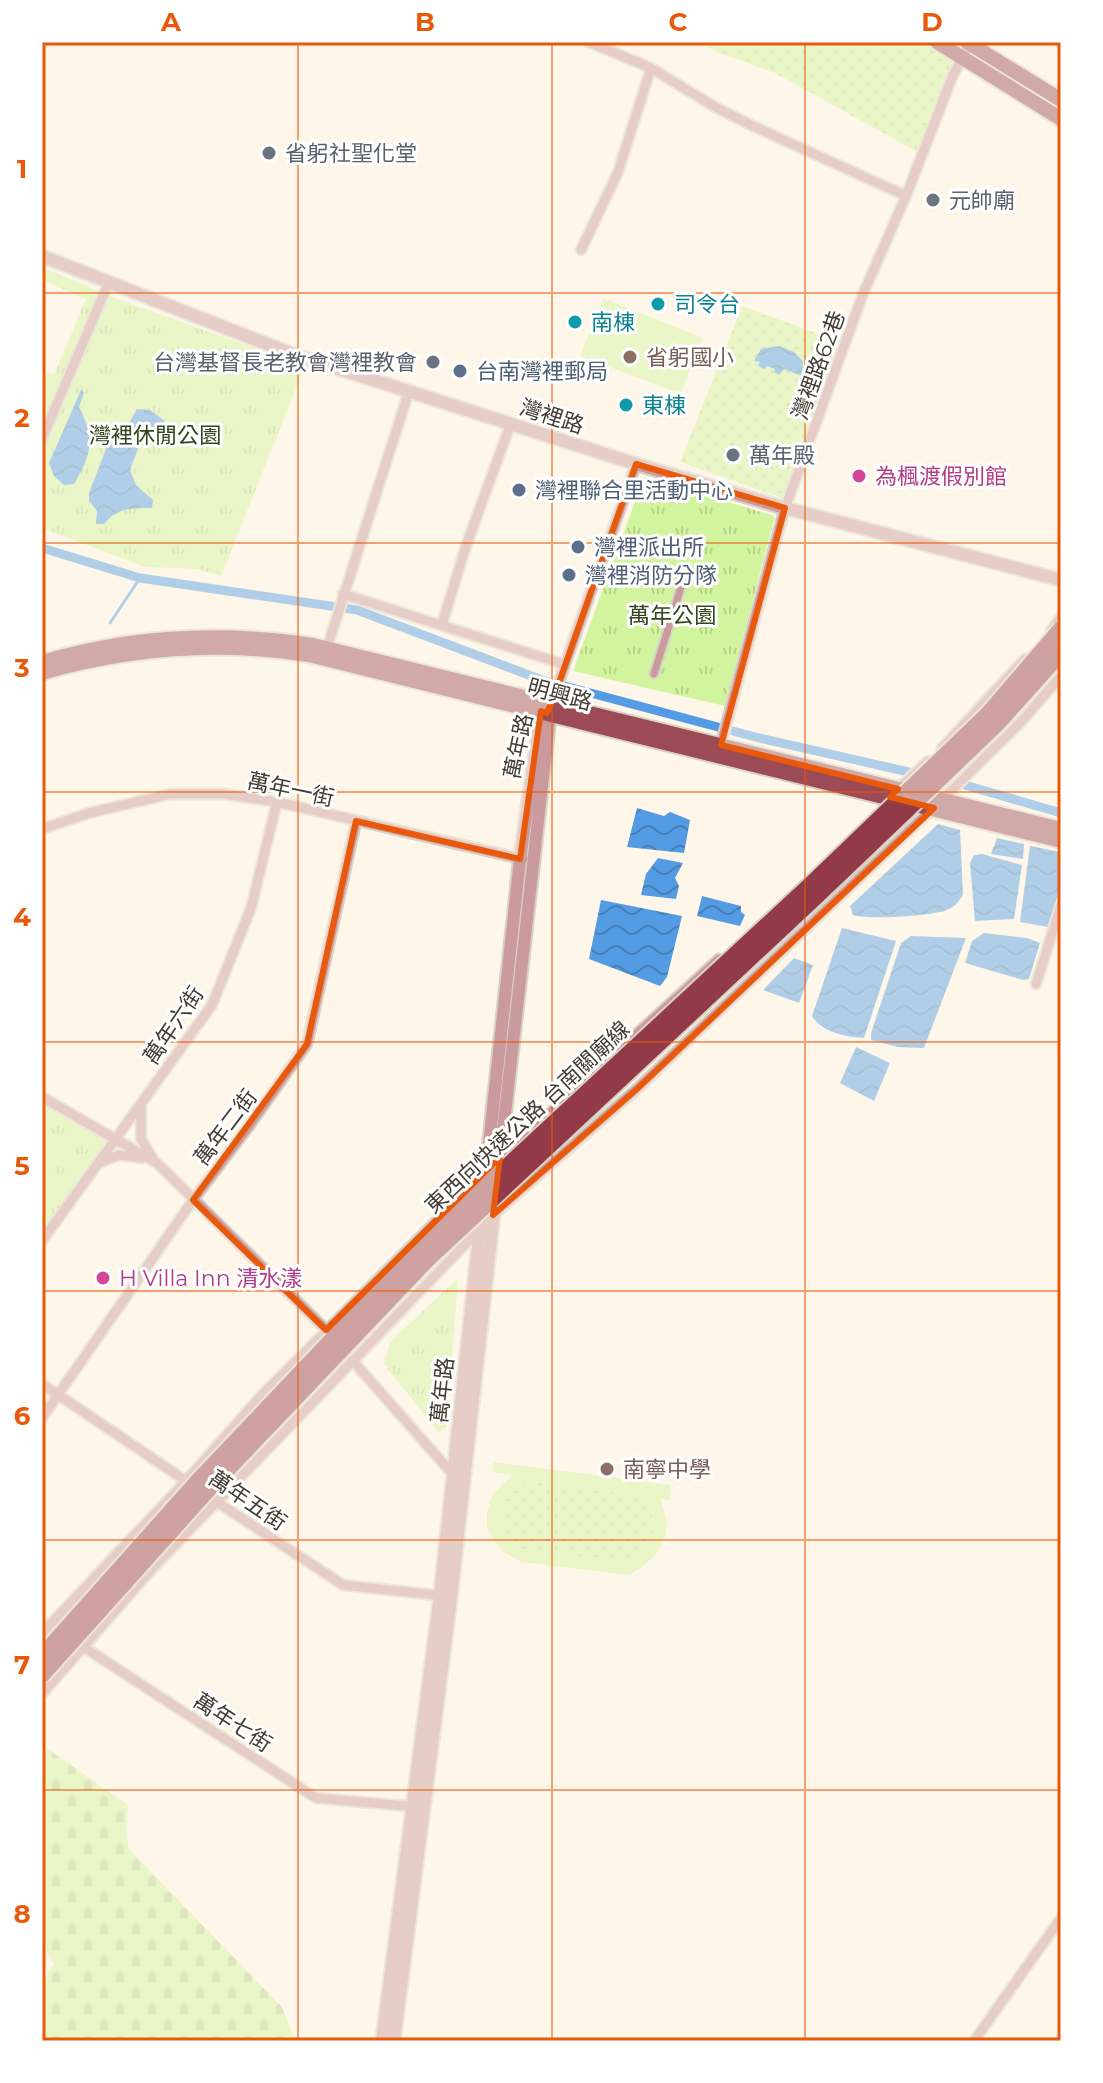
<svg xmlns="http://www.w3.org/2000/svg" width="1103" height="2083" viewBox="0 0 1103 2083" font-family="Montserrat,'Noto Sans TC',sans-serif">
<style>
.grass{fill:url(#grass-dots)}
.cemetery{fill:url(#cemetery-stones)}
.park{fill:url(#park-tufts)}
.pitch{fill:#d2f49f;fill-rule:evenodd}
.water{fill:url(#water-waves)}
.lines{fill:none;stroke-linecap:round;stroke-linejoin:round}
.stream{stroke:#539ce4;stroke-width:3}
.canal{stroke:#539ce4;stroke-width:9}
.pedestrian-casing{stroke:#d8d2c5;stroke-width:11}
.minor-casing{stroke:#d8d2c5;stroke-width:13}
.tertiary-casing{stroke:#d8d2c5;stroke-width:16}
.primary-casing{stroke:#d8d2c5;stroke-width:18}
.pedestrian{stroke:#ca9a9e;stroke-width:7}
.minor{stroke:#ca9a9e;stroke-width:9}
.tertiary{stroke:#ca9a9e;stroke-width:12}
.primary{stroke:#9c4a55;stroke-width:14}
.trunk-bridge-casing{stroke:#d8d2c5;stroke-width:20;stroke-linecap:butt}
.trunk-bridge{stroke:#923a48;stroke-width:16}
.marked{fill:none;stroke:#e8590c;stroke-width:6;stroke-linejoin:round}
.grid{fill:none;stroke:#e8590c;stroke-width:2;stroke-opacity:0.55}
.worship-dot{fill:#6b7280;stroke:#fff;stroke-width:3}
.culture-dot{fill:#0f9aa8;stroke:#fff;stroke-width:3}
.education-dot{fill:#8d6e63;stroke:#fff;stroke-width:3}
.service-dot{fill:#5c6f8a;stroke:#fff;stroke-width:3}
.hotel-dot{fill:#d1479c;stroke:#fff;stroke-width:3}
.labels{text-anchor:middle;stroke-width:6;stroke-linejoin:round;paint-order:stroke}
.worship-label{font-size:22px;fill:#5b616d;stroke:#fff;text-anchor:start}
.culture-label{font-size:22px;fill:#0d838f;stroke:#fff;text-anchor:start}
.education-label{font-size:22px;fill:#785e54;stroke:#fff;text-anchor:start}
.street-label{font-size:22px;fill:#413c33;stroke:#fff}
.service-label{font-size:22px;fill:#4e5e75;stroke:#fff;text-anchor:start}
.park-label{font-size:22px;fill:#35441c;stroke:#fff}
.hotel-label{font-size:22px;fill:#b23c85;stroke:#fff;text-anchor:start}
.neatline{fill:none;stroke:#e8590c;stroke-width:3}
.grid-label{font-size:26px;text-anchor:middle;font-weight:bold;fill:#e8590c}
</style>
<defs>
<pattern id="grass-dots" width="8" height="8" patternUnits="userSpaceOnUse" patternTransform="scale(2)"><rect width="8" height="8" fill="#d2f49f"/><path d="M2 2h.1M6 6h.1" fill="none" stroke="#b6d289" stroke-width="1.8" stroke-linecap="round"/></pattern>
<pattern id="cemetery-stones" width="16" height="16" patternUnits="userSpaceOnUse" patternTransform="scale(2)"><rect width="16" height="16" fill="#d2f49f"/><path d="M2 7V4a2 2 0 0 1 4 0v3zM10 15v-3a2 2 0 0 1 4 0v3z" fill="#b6d289"/></pattern>
<pattern id="park-tufts" width="24" height="20" patternUnits="userSpaceOnUse" patternTransform="scale(2)"><rect width="24" height="20" fill="#d2f49f"/><path d="M3 7l-1-3M5 7V3M7 7l1-3M15 17l-1-3M17 17v-4M19 17l1-3" fill="none" stroke="#b6d289"/></pattern>
<pattern id="water-waves" width="16" height="10" patternUnits="userSpaceOnUse" patternTransform="scale(2)"><rect width="16" height="10" fill="#539ce4"/><path d="M0 5q4-4 8 0t8 0" fill="none" stroke="#4680b9"/></pattern>
</defs>
<rect width="100%" height="100%" fill="#fef7e9"/>
<!-- grass -->
<path class="grass" d="M699 42H929L955 58 919 153 775 73 719 53Z
M742 306 841 342 782 498 680 462Z
M531 1482 634 1495 651 1511 654 1530 651 1541 637 1557 620 1562 522 1549 506 1537 499 1516C504 1498 513 1487 531 1482Z"/>
<!-- cemetery -->
<path class="cemetery" d="M42 1745 128 1805 126 1827 129 1849 282 2007 295 2041H42V1982L54 1964 42 1943Z"/>
<!-- park -->
<path class="park" d="M42 267 120 300 305 366 221 576 197 569 145 567 42 528V371L54 375 86 299 42 280Z
M644 477 775 516 725 706 573 671Z
M42 1093 114 1139 42 1241Z
M458 1278 447 1427 438 1432 384 1364 390 1342Z"/>
<!-- pitch -->
<path class="pitch" d="M603 298 703 338 681 394 580 356Z
M42 1142 64 1157 42 1191Z
M494 1462 671 1485 669 1500 660 1499C676 1535 661 1557 629 1575L521 1562 504 1552 494 1541 487 1527V1512L492 1496 512 1475 493 1472ZM531 1482 634 1495 651 1511 654 1530 651 1541 637 1557 620 1562 522 1549 506 1537 499 1516C504 1498 513 1487 531 1482Z"/>
<!-- water -->
<path class="water" d="M779 346 794 352 803 361 802 376 784 369 779 375 774 372 775 369 767 366 765 369 758 366 760 362 754 361 761 349Z
M81 390 84 393 79 407C95 438 92 454 74 484L64 485 54 476 49 463Z
M137 409 150 410 165 421 161 429 139 446 130 470 136 485 153 500 152 508C131 508 117 508 104 524H96L97 511 89 501V493L111 436 129 423Z
M637 808 664 816 670 812 690 820 684 853 627 847Z
M938 824 960 830 963 894C959 903 953 908 944 911 925 916 871 920 853 915L850 906Z
M997 838 1024 844 1023 859 991 854Z
M1030 846 1061 852V886L1048 927 1020 922Z
M982 854 1022 865 1014 919 975 921 970 863 974 855Z
M658 858 683 863 675 878 679 886 676 899 641 895 646 874Z
M702 896 741 906V912L745 915 740 926 697 916Z
M601 900 682 916 667 977 660 986 589 959Z
M842 928 896 941 864 1038C846 1037 821 1032 812 1016Z
M984 933 1027 938 1040 943 1029 979 1023 980 965 963 972 941Z
M911 936 966 938 924 1048 898 1047 871 1040V1033L901 943Z
M794 958 813 965 799 1003 763 990Z
M856 1047 890 1063 874 1101 840 1083Z"/>
<g class="lines">
<!-- stream -->
<path class="stream" d="M110 623 140 578"/>
<!-- canal -->
<path class="canal" d="M42 548 140 578 357 610 542 680 759 738 909 772
M965 785 1061 813"/>
<defs>
<path id="pedestrian" d="M654 674 687 568"/>
<path id="minor" d="M589 42 651 68 715 107 753 126 906 196
M581 250 618 172 651 68
M42 439 108 284
M343 594 563 664
M442 624 466 546 511 423
M1051 631 1061 617
M327 648 409 391
M551 703 636 464
M720 748 785 508 863 294 906 196 953 75 970 44
M942 748 1025 659
M895 792 928 761
M42 829 89 813 170 794H224L277 802 523 859
M1036 984 1061 905
M42 1097 157 1163 326 1330
M141 1104V1139L152 1157
M500 1159 719 959
M99 1163 119 1155 142 1158
M491 1217 637 1089 950 792 1021 722 1061 676
M42 1241 212 1005 251 908 277 802
M352 1360 456 1478
M42 1384 189 1483
M42 1418 193 1200 249 1126 307 1044 356 821
M214 1500 343 1585 445 1596
M42 1633 186 1481 261 1396 486 1172
M79 1644 316 1798 418 1807
M42 1694 152 1569 481 1228
M974 2041 1061 1918"/>
<path id="tertiary" d="M42 256 295 355 636 464 785 508 1061 580
M498 1176 551 705
M382 2041 440 1595 520 859 541 711 546 708
M394 2041 451 1597 496 1194"/>
<path id="primary" d="M937 42 1061 119
M967 42 1061 100
M42 662C130 636 222 631 313 645L1061 829
M42 673C129 648 219 641 309 655L1061 841"/>
</defs>
<!-- pedestrian casing -->
<use href="#pedestrian" class="pedestrian-casing"/>
<!-- minor casing -->
<use href="#minor" class="minor-casing"/>
<!-- tertiary casing -->
<use href="#tertiary" class="tertiary-casing"/>
<!-- primary casing -->
<use href="#primary" class="primary-casing"/>
<!-- pedestrian -->
<use href="#pedestrian" class="pedestrian"/>
<!-- minor -->
<use href="#minor" class="minor"/>
<!-- tertiary -->
<use href="#tertiary" class="tertiary"/>
<!-- primary -->
<use href="#primary" class="primary"/>
<defs>
<path id="trunk-bridge" d="M42 1656 197 1482 416 1251 810 885 988 714 1061 629
M42 1675 208 1490 427 1260 818 895 997 724 1061 653"/>
</defs>
<!-- trunk-bridge casing -->
<use href="#trunk-bridge" class="trunk-bridge-casing"/>
<!-- trunk-bridge -->
<use href="#trunk-bridge" class="trunk-bridge"/>
</g>
<!-- marked area -->
<path d="M0 0H1103V2083H0ZM636 464 785 508 721 745 898 789 890 797 934 808 637 1089 493 1215 500 1157 326 1330 193 1200 307 1044 356 821 520 859 541 711 547 713 556 691Z" fill="#fef7e9" fill-opacity=".55" fill-rule="evenodd"/>
<path class="marked" d="M636 464 785 508 721 745 898 789 890 797 934 808 637 1089 493 1215 500 1157 326 1330 193 1200 307 1044 356 821 520 859 541 711 547 713 556 691Z"/>
<!-- grid -->
<path class="grid" d="M298 42V2041M552 42V2041M805 42V2041M42 293H1061M42 543H1061M42 792H1061M42 1042H1061M42 1291H1061M42 1540H1061M42 1790H1061"/>
<!-- markers -->
<g class="worship-dot">
<circle cx="269" cy="153" r="8"/>
<circle cx="933" cy="200" r="8"/>
<circle cx="433" cy="362" r="8"/>
<circle cx="733" cy="455" r="8"/>
</g>
<g class="culture-dot">
<circle cx="658" cy="304" r="8"/>
<circle cx="575" cy="322" r="8"/>
<circle cx="626" cy="405" r="8"/>
</g>
<g class="education-dot">
<circle cx="630" cy="357" r="8"/>
<circle cx="607" cy="1469" r="8"/>
</g>
<g class="service-dot">
<circle cx="460" cy="371" r="8"/>
<circle cx="519" cy="490" r="8"/>
<circle cx="578" cy="547" r="8"/>
<circle cx="569" cy="575" r="8"/>
</g>
<g class="hotel-dot">
<circle cx="859" cy="476" r="8"/>
<circle cx="103" cy="1278" r="8"/>
</g>
<g class="labels">
<!-- worship labels -->
<g class="worship-label">
<text x="285" y="161">省躬社聖化堂</text>
<text x="949" y="208">元帥廟</text>
<text x="417" y="370" text-anchor="end">台灣基督長老教會灣裡教會</text>
<text x="749" y="463">萬年殿</text>
</g>
<!-- culture labels -->
<g class="culture-label">
<text x="674" y="312">司令台</text>
<text x="591" y="330">南棟</text>
<text x="642" y="413">東棟</text>
</g>
<!-- education labels -->
<g class="education-label">
<text x="646" y="365">省躬國小</text>
<text x="623" y="1477">南寧中學</text>
</g>
<!-- street labels -->
<g class="street-label">
<text transform="translate(818 365) rotate(-70)" y="8">灣裡路62巷</text>
<text transform="translate(552 416) rotate(18)" y="8">灣裡路</text>
<text transform="translate(560 694) rotate(15)" y="8">明興路</text>
<text transform="translate(518 746) rotate(-78)" y="8">萬年路</text>
<text transform="translate(291 789) rotate(12)" y="8">萬年一街</text>
<text transform="translate(173 1025) rotate(-56)" y="8">萬年六街</text>
<text transform="translate(527 1117) rotate(-43)" y="8">東西向快速公路 台南關廟線</text>
<text transform="translate(225 1127) rotate(-53)" y="8">萬年二街</text>
<text transform="translate(442 1390) rotate(-84)" y="8">萬年路</text>
<text transform="translate(248 1500) rotate(34)" y="8">萬年五街</text>
<text transform="translate(233 1722) rotate(33)" y="8">萬年七街</text>
</g>
<!-- service labels -->
<g class="service-label">
<text x="476" y="379">台南灣裡郵局</text>
<text x="535" y="498">灣裡聯合里活動中心</text>
<text x="594" y="555">灣裡派出所</text>
<text x="585" y="583">灣裡消防分隊</text>
</g>
<!-- park labels -->
<g class="park-label">
<text x="155" y="443">灣裡休閒公園</text>
<text x="672" y="623">萬年公園</text>
</g>
<!-- hotel labels -->
<g class="hotel-label">
<text x="875" y="484">為楓渡假別館</text>
<text x="119" y="1286">H Villa Inn 清水漾</text>
</g>
</g>
<!-- border -->
<rect width="1103" height="2083" fill="none" stroke="#ffffff" stroke-width="88"/>
<rect x="44" y="44" width="1015" height="1995" class="neatline"/>
<g class="grid-label">
<text x="171" y="31">A</text>
<text x="425" y="31">B</text>
<text x="678" y="31">C</text>
<text x="932" y="31">D</text>
<text x="22" y="178">1</text>
<text x="22" y="427">2</text>
<text x="22" y="677">3</text>
<text x="22" y="926">4</text>
<text x="22" y="1175">5</text>
<text x="22" y="1425">6</text>
<text x="22" y="1674">7</text>
<text x="22" y="1923">8</text>
</g>
</svg>
